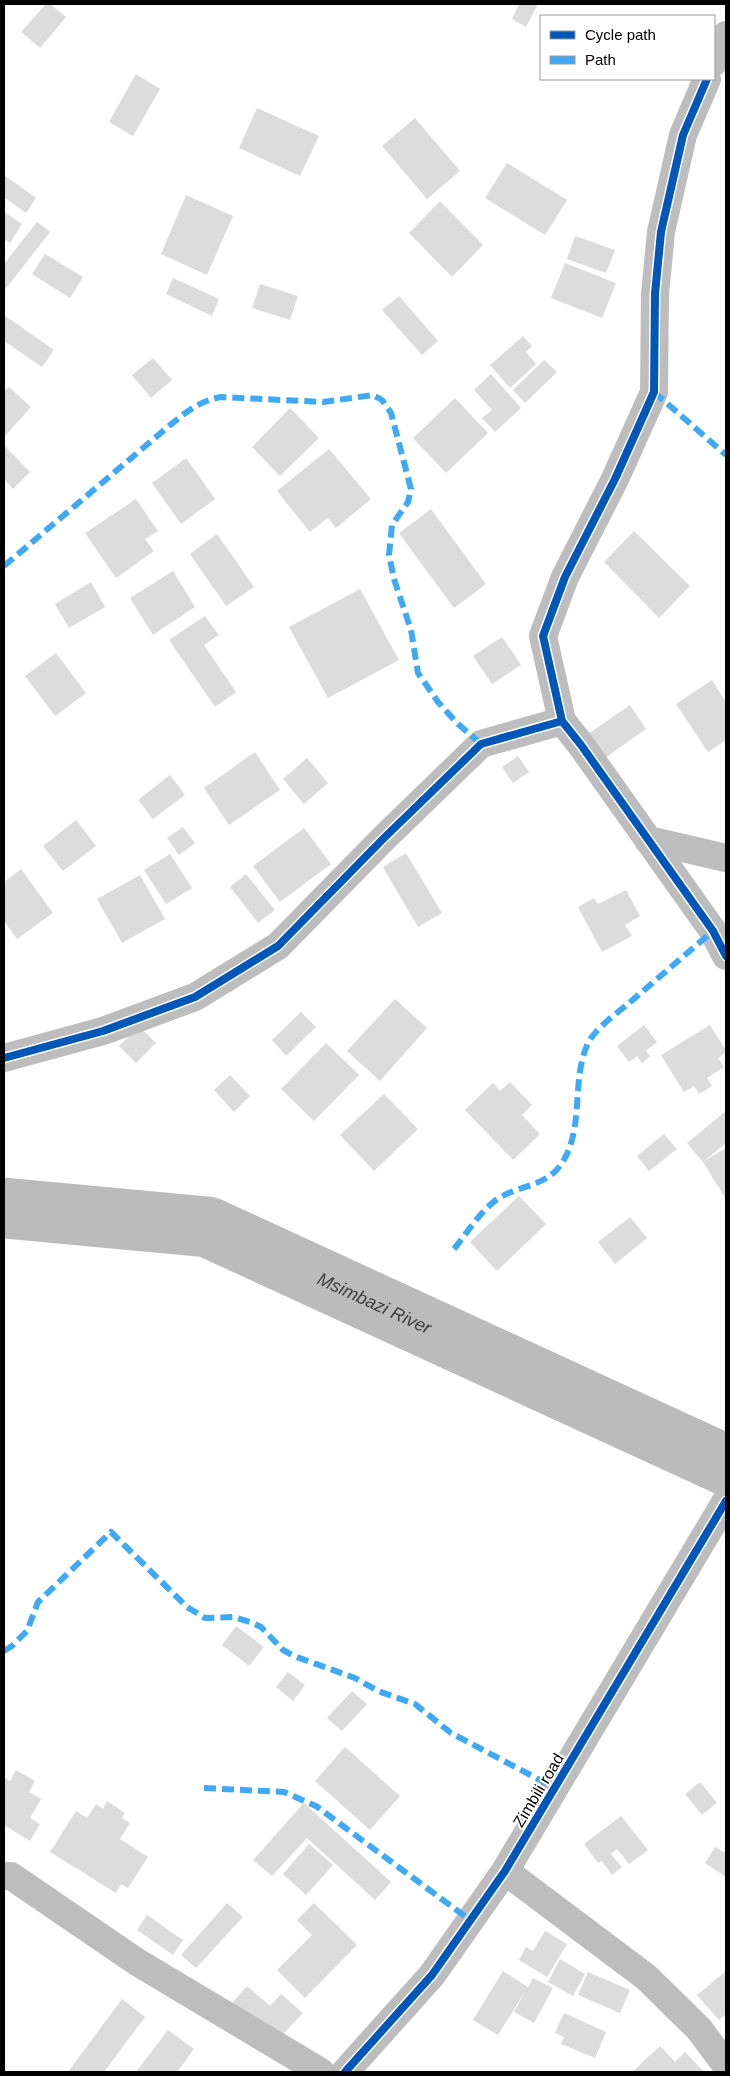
<svg xmlns="http://www.w3.org/2000/svg" width="730" height="2076" viewBox="0 0 730 2076" font-family="Helvetica,sans-serif">
<style>
.lines{fill:none;stroke-linecap:round;stroke-linejoin:round}
.river{stroke:#bbb;stroke-width:61}
.building{fill:#dcdcdc}
.minor{stroke:#bdbdbd;stroke-width:28}
.quiet{stroke:#3fa9f5;stroke-width:6;stroke-dasharray:12 6;stroke-linecap:butt}
.cycleway-casing{stroke:#fff;stroke-width:11}
.cycleway{stroke:#0057b8;stroke-width:8}
.labels{text-anchor:middle;stroke-width:4;stroke-linejoin:round;paint-order:stroke}
.street-label{font-size:16px;fill:#000;stroke:#fff}
.water-label{font-size:18px;font-style:italic;fill:#3f3f3f;stroke:#fff}
</style>
<rect width="100%" height="100%" fill="#fff"/>
<g class="lines">
<!-- river -->
<path class="river" id="s1" d="M4 1208 208 1227 726 1465"/>
</g>
<!-- building -->
<path class="building" d="M46 4H50L66 17 40 48 21 32Z
M519 4H538L526 27 512 19Z
M136 74 160 89 133 136 109 122Z
M257 108 319 136 300 176 239 148Z
M415 118 460 171 427 199 382 146Z
M507 163 567 200 545 235 485 198Z
M4 175 36 198 26 213 4 197Z
M186 195 233 216 207 275 161 254Z
M440 201 483 245 452 277 409 233Z
M4 212 22 224 10 243 4 239Z
M37 222 50 232 4 291V264Z
M575 236 615 250 606 273 567 259Z
M45 254 83 277 70 298 32 274Z
M565 263 616 283 602 318 551 298Z
M173 278 219 299 212 316 166 294Z
M260 284 298 296 290 320 252 308Z
M399 296 438 341 422 355 382 310Z
M4 315 54 350 42 367 4 341Z
M523 336 532 346 526 352 536 364 510 388 490 365Z
M153 358 172 380 151 398 132 375Z
M544 360 557 372 525 403 513 390Z
M491 374 521 408 495 432 482 418 492 410 474 390Z
M9 387 31 407 4 437V391Z
M455 398 488 433 446 473 413 438Z
M290 408 319 438 280 476 252 447Z
M5 446 30 472 13 489 4 479Z
M329 449 371 499 336 528 328 518 310 532 277 491Z
M186 458 215 499 181 524 152 483Z
M136 499 158 531 145 539 154 551 116 578 85 533Z
M431 509 486 584 454 608 399 533Z
M634 531 690 586 659 618 604 562Z
M217 534 254 587 226 606 190 554Z
M173 571 195 607 153 635 130 598Z
M91 582 105 607 69 628 55 604Z
M360 589 399 660 328 698 289 627Z
M205 616 219 635 204 645 236 692 215 707 169 640Z
M502 637 521 665 492 684 473 656Z
M56 653 86 693 55 716 25 676Z
M712 680 726 702V740L708 752 676 704Z
M630 705 646 729 605 758 588 734Z
M255 752 280 790 229 825 204 788Z
M518 756 529 772 513 783 502 767Z
M307 758 328 783 304 804 283 779Z
M170 775 185 795 153 819 138 800Z
M76 820 96 846 63 871 43 846Z
M183 827 195 843 179 855 167 838Z
M304 828 331 864 280 902 253 866Z
M406 853 442 913 418 927 383 867Z
M170 854 192 888 166 904 144 870Z
M21 869 53 913 17 939 4 921V882Z
M246 874 275 910 258 923 230 887Z
M140 875 165 919 122 943 97 899Z
M626 890 640 916 625 925 632 936 602 952 578 907 594 898 598 904Z
M395 999 427 1028 380 1081 347 1051Z
M301 1012 316 1027 286 1056 272 1040Z
M644 1025 657 1042 646 1051 650 1056 642 1063 637 1056 629 1062 617 1046Z
M710 1025 726 1050V1052L718 1058 724 1067 707 1078 712 1086 699 1094 694 1086 684 1092 661 1055Z
M139 1026 156 1043 136 1063 119 1046Z
M326 1043 359 1075 314 1121 281 1089Z
M230 1075 250 1096 234 1112 214 1090Z
M510 1082 532 1105 522 1115 540 1134 513 1160 465 1110 493 1083 500 1091Z
M384 1094 418 1129 374 1171 340 1135Z
M726 1111V1143L703 1162 687 1143Z
M664 1134 677 1149 649 1171 637 1156Z
M726 1148V1199L703 1162Z
M519 1196 546 1224 497 1271 470 1242Z
M630 1217 647 1238 615 1264 598 1242Z
M236 1626 264 1647 249 1666 222 1645Z
M288 1672 305 1685 293 1701 276 1687Z
M352 1691 367 1704 342 1731 327 1718Z
M345 1747 400 1796 370 1830 315 1781Z
M16 1770 35 1781 29 1792 41 1799 30 1818 40 1824 30 1841 4 1825V1777L10 1781Z
M700 1782 717 1803 702 1815 685 1794Z
M107 1801 125 1813 122 1818 130 1823 120 1839 148 1857 128 1888 121 1884 116 1893 50 1852 76 1811 87 1818 96 1804 103 1809Z
M304 1803 391 1882 375 1900 307 1838 272 1876 253 1860Z
M621 1816 648 1850 629 1864 617 1849 611 1854 622 1867 612 1875 602 1861 598 1863 584 1844Z
M309 1844 333 1865 306 1895 283 1874Z
M715 1847 726 1853V1877L705 1863Z
M227 1903 243 1917 196 1968 181 1955Z
M314 1903 357 1945 305 1998 277 1970 312 1935 297 1920Z
M147 1915 183 1940 173 1955 137 1930Z
M545 1931 567 1944 547 1977 519 1960 526 1947 533 1951Z
M560 1959 585 1974 573 1996 548 1982Z
M503 1971 528 1987 533 1978 553 1988 534 2023 514 2012 526 1990 498 2035 473 2020Z
M726 1971V2016L725 2015 719 2020 697 1995Z
M588 1972 630 1990 620 2013 578 1995Z
M247 1986 270 2006 281 1994 303 2013 276 2042 232 2003Z
M122 1999 145 2017 104 2072H68Z
M564 2013 606 2032 595 2058 561 2044 564 2037 555 2033Z
M168 2030 194 2049 177 2072H136Z
M660 2046 675 2062 685 2052 704 2072H632Z"/>
<g class="lines">
<!-- minor -->
<path class="minor" d="M714 62 726 35
M707 79 683 135 661 232 655 294 654 392 615 479 565 577 543 636 562 721 581 745 713 931 726 956
M648 840 726 858
M4 1058 103 1031 195 997 278 946 384 838 481 744 562 721
M505 1871 646 1977 699 2029 726 2065
M4 1876H11L137 1962 321 2072
M345 2072 432 1975 505 1871 726 1501"/>
<!-- quiet -->
<path class="quiet" d="M654 392 726 455
M4 566 169 426C186 412 199 401 221 397L323 402 373 395 382 400 391 413 411 489 408 502 392 525 389 555 394 579 411 630 418 673 438 702 457 723 481 744
M454 1249C467 1233 479 1213 496 1200 515 1186 544 1187 559 1167 586 1132 570 1082 588 1043 595 1029 617 1013 629 1003 657 979 685 955 713 931
M4 1651 12 1646 27 1631 38 1602 111 1532 187 1607 205 1618 234 1617 250 1622 261 1627 283 1650 294 1656 355 1678 378 1691 415 1704 451 1733 555 1788
M204 1788 284 1792 316 1806 470 1920"/>
<defs>
<path id="cycleway" d="M707 79 683 135 661 232 655 294 654 392 615 479 565 577 543 636 562 721 581 745 713 931 726 956
M4 1058 103 1031 195 997 278 946 384 838 481 744 562 721
M345 2072 432 1975 505 1871 726 1501"/>
</defs>
<!-- cycleway casing -->
<use href="#cycleway" class="cycleway-casing"/>
<!-- cycleway -->
<use href="#cycleway" class="cycleway"/>
</g>
<g class="labels">
<!-- street labels -->
<g class="street-label">
<text transform="translate(538 1790) rotate(-59)" y="6">Zimbili road</text>
</g>
<!-- water labels -->
<g class="water-label">
<text dy="6" stroke="none"><textPath href="#s1" startOffset="388">Msimbazi River</textPath></text>
</g>
</g>
<!-- border -->
<rect width="730" height="2076" fill="none" stroke="#000000" stroke-width="10"/>
<!-- legend -->
<rect x="540" y="15" width="175" height="65" fill="#ffffff" stroke="#999999"/>
<rect x="550" y="31" width="25" height="8" fill="#0057b8" stroke="#999999"/>
<text x="585" y="40" font-size="15" fill="#000000">Cycle path</text>
<rect x="550" y="56" width="25" height="8" fill="#3fa9f5" stroke="#999999"/>
<text x="585" y="65" font-size="15" fill="#000000">Path</text>
</svg>
